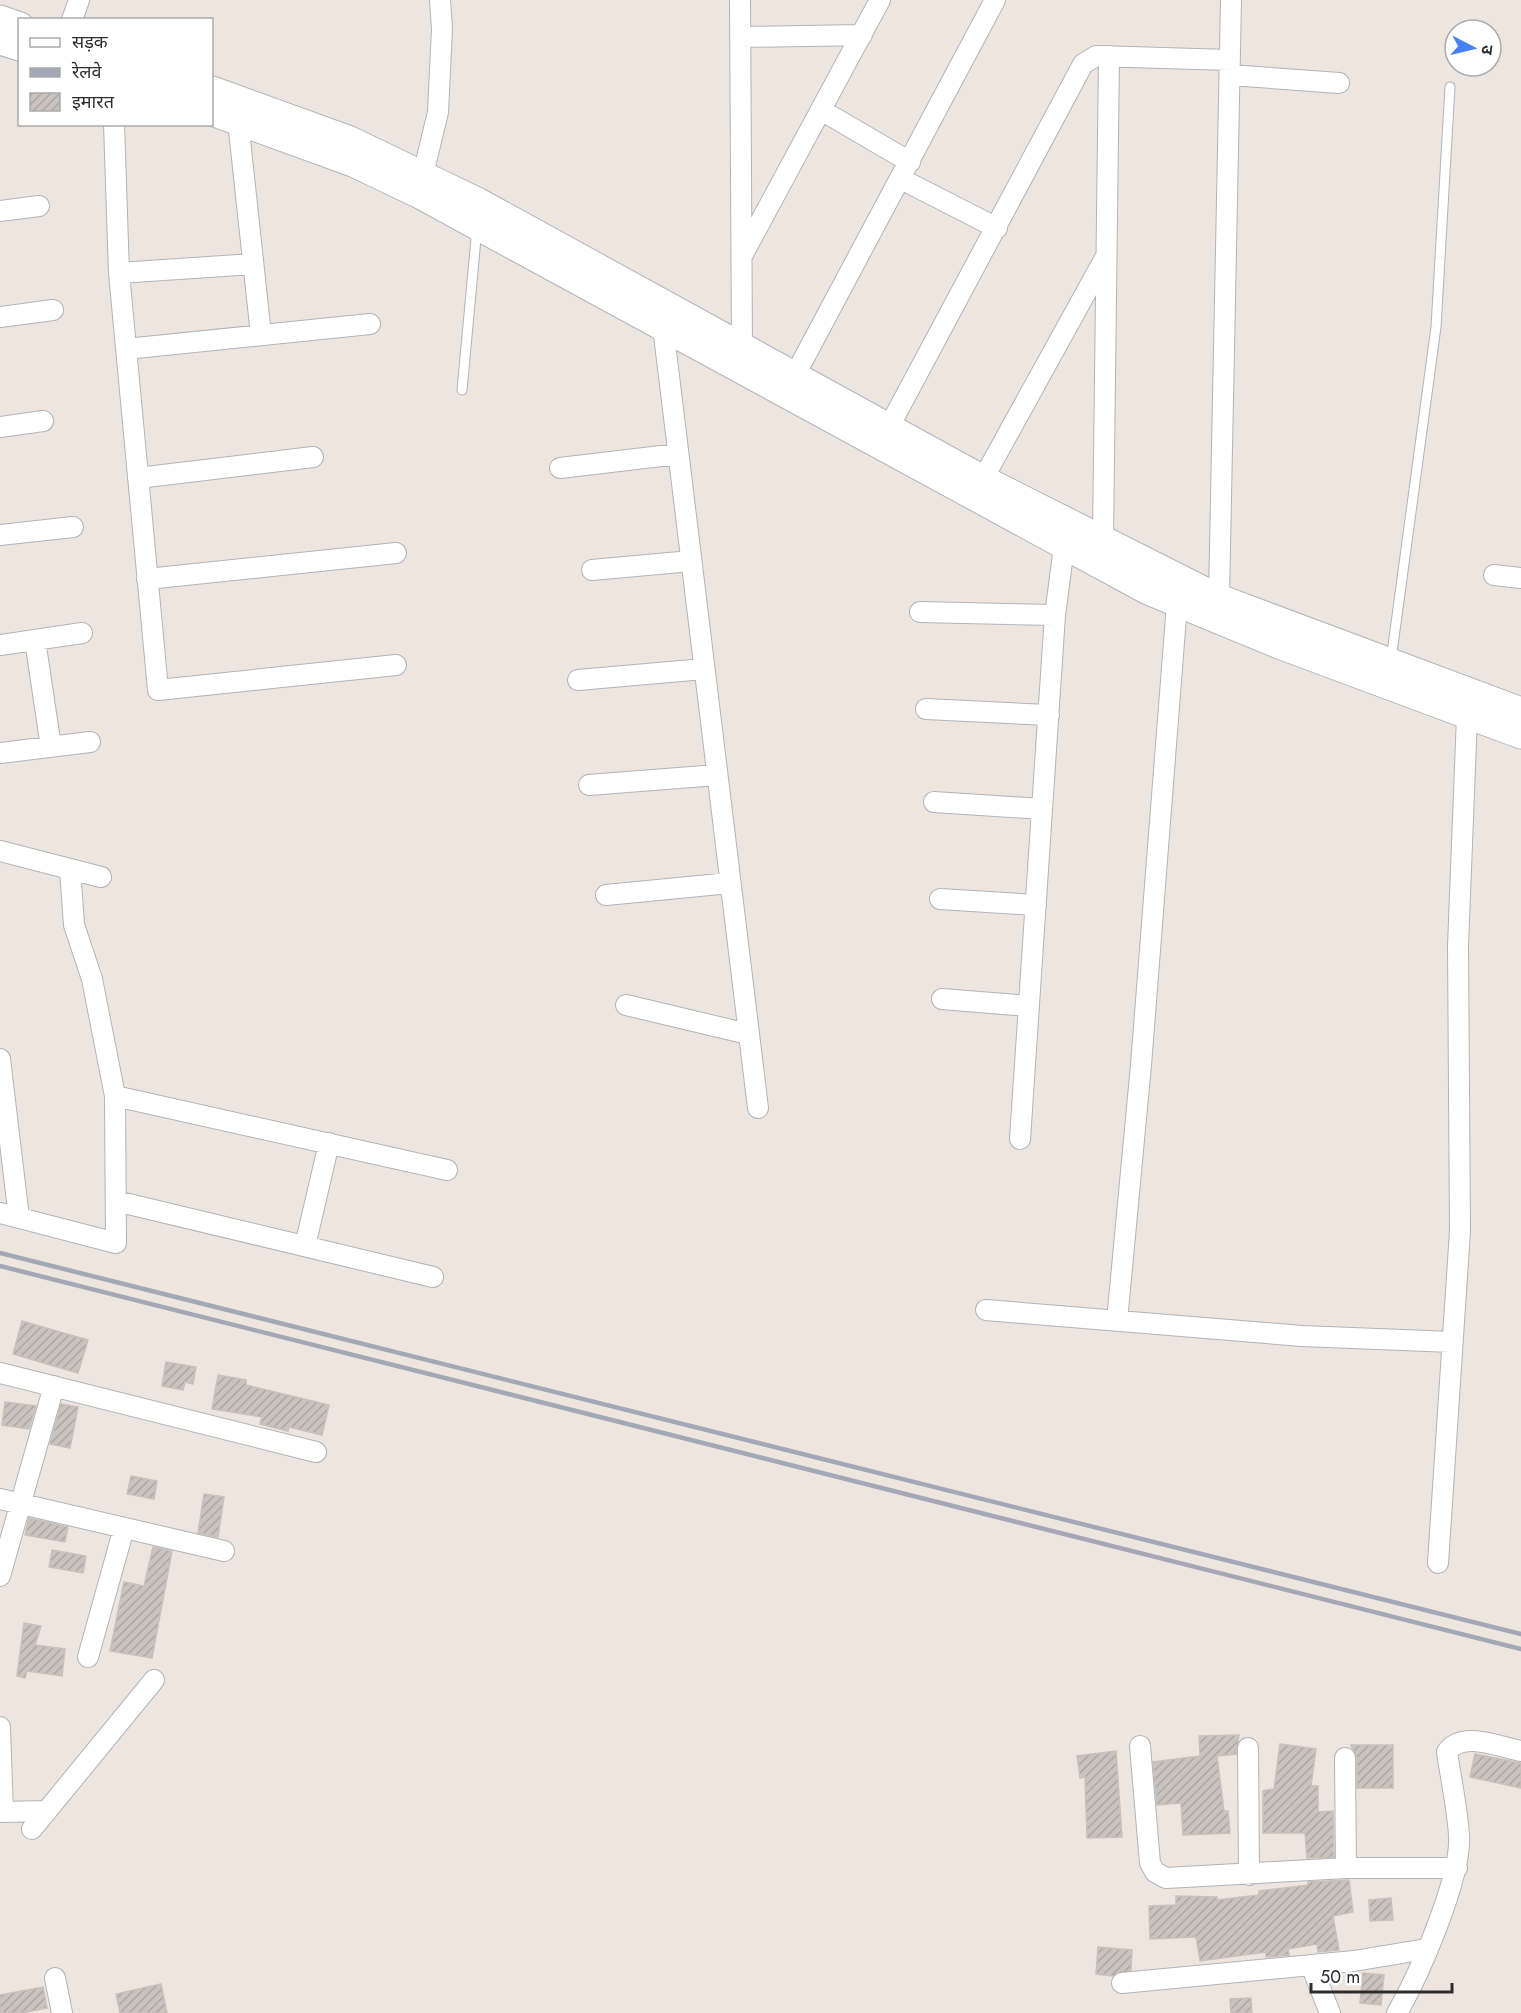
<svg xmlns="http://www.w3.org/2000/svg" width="1521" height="2013" viewBox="0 0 1521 2013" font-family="Jost,'Noto Sans Devanagari',sans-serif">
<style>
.building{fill:url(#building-hatch);stroke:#c9c1b9;stroke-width:1.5}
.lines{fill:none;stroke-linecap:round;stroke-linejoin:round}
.lane-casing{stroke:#b0b4bc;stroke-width:11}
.street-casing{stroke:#b0b4bc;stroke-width:22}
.secondary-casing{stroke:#b0b4bc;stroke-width:29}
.lane{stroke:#fff;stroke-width:9}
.street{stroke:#fff;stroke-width:20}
.secondary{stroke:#fff;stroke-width:27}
.rail{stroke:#a2a8b6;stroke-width:4.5}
</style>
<defs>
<pattern id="building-hatch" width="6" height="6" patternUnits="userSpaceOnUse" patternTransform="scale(1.5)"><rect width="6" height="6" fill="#c9c2bf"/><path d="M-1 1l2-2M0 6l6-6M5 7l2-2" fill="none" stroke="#ada7a4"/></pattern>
</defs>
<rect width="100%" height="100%" fill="#eee5df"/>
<!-- building -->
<path class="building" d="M22 1321 88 1340 78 1373 13 1354Z
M166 1362 196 1367 193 1384 185 1382 183 1390 162 1386Z
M218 1375 246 1380V1385L329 1405 322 1435 289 1427 288 1431 260 1424 262 1417 212 1409Z
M5 1402 36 1406 29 1429 2 1425Z
M61 1404 78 1407 70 1448 50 1444Z
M131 1476 157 1481 154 1499 127 1494Z
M204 1494 224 1497 218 1537 198 1533Z
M29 1518 68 1527 65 1542 25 1535Z
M153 1547 172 1551 152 1658 110 1651 124 1582 144 1586Z
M52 1550 86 1556 83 1573 49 1567Z
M24 1623 41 1626 35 1645 65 1649 62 1676 27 1671 25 1678 17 1676Z
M1239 1735 1236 1754 1217 1756 1224 1811H1228L1230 1833 1183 1835 1181 1803 1157 1805 1153 1762 1200 1756 1199 1736Z
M1280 1744 1316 1749 1311 1786H1318V1812L1333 1811 1334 1857 1307 1858 1305 1833H1263V1791L1274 1789Z
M1351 1745H1393V1788H1357V1758Z
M1116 1751 1122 1837 1087 1838 1085 1777 1080 1778 1077 1756Z
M1475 1754 1521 1763V1788L1470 1777Z
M1349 1880 1353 1912 1333 1916 1339 1950 1318 1952 1317 1944 1288 1949 1289 1955 1266 1957V1952L1200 1961 1196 1937 1150 1939 1149 1906 1176 1905V1896L1217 1897V1900L1259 1895V1891L1308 1885V1882Z
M1391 1898 1393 1920 1370 1921 1369 1900Z
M1098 1947 1132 1950 1131 1970 1113 1976 1096 1974Z
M1363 1973 1384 1975 1381 2005 1360 2003Z
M161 1984 167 2013H120L116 1994Z
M43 1987 47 2008 22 2013H0V1995Z
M1251 1998 1252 2013H1231L1230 1999Z"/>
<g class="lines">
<defs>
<path id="lane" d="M462 390 477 228
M1391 660 1436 327 1450 87"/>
<path id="street" d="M740 0 742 345
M72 20 79 0
M740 37 862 35
M1230 75 1339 83
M821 110 910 162
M238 121 261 335
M114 124 119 273 158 690 396 665
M901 179 997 228
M420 187 438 112 442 29 440 0
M0 211 39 206
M742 256 880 0
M119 273 253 264
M0 317 53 310
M663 327 758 1108
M126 349 370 324
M795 375 995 0
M890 425 1083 64 1096 56 1230 60
M0 427 43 421
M560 468 678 454
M138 478 313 457
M983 479 1105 258
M0 535 73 527
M1103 538 1109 56
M592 570 691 561
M1494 575 1521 578
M147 579 396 553
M1217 609 1219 598 1231 0
M920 612 1055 615
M35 640 51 747
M0 645 82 633
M578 680 704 669
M926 709 1049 715
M0 753 90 742
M589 785 717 775
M934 802 1042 809
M0 851 101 877
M606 895 730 883
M940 899 1036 905
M942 999 1029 1006
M626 1005 748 1034
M0 1059 19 1218
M115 1096 447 1170
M1020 1139 1055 615 1064 547
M116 1201 433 1277
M0 1213 116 1243 115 1096 92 979 74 925 70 869
M305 1246 329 1143
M986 1310 1302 1336 1452 1342
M1117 1321 1141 1065 1177 604 1181 592
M0 1373 316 1452
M0 1499 224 1551
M1438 1563 1460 1231 1458 946 1467 716
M0 1576 54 1386
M88 1657 124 1528
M0 1727 3 1812
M1140 1746 1150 1863 1155 1872 1166 1878 1346 1868H1457
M1248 1748 1249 1875
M1345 1758 1346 1868
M0 1812 47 1811
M32 1829 154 1680
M1311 1965 1330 2013
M55 1978 62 2013
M1122 1983 1354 1961 1426 1949
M1397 2013C1419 1975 1462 1877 1459 1835 1457 1807 1451 1779 1447 1752 1462 1730 1499 1747 1521 1751"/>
<path id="secondary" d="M0 19 20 26
M0 41 20 47
M212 90 350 140 479 202 983 479 1219 598 1521 711
M212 112 353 163 418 194 1146 590 1279 645 1521 735"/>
</defs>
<!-- lane casing -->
<use href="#lane" class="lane-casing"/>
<!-- street casing -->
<use href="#street" class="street-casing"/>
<!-- secondary casing -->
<use href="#secondary" class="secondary-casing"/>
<!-- lane -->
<use href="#lane" class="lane"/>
<!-- street -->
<use href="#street" class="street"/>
<!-- secondary -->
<use href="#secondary" class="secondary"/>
<!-- rail -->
<path class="rail" d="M0 1253 1521 1634
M0 1266 1521 1649"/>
</g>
<!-- legend -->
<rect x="18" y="18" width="195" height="108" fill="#ffffff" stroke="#ababab" stroke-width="1.5"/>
<rect x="30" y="38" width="30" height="9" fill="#ffffff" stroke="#ababab" stroke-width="1.5"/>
<text x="72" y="48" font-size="18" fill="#2d2d2d">सड़क</text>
<rect x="30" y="68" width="30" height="9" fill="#a2a8b6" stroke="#ababab" stroke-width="1.5"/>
<text x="72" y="78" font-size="18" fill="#2d2d2d">रेलवे</text>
<rect x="30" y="93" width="30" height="18" fill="url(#building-hatch)" stroke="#ababab" stroke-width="1.5"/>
<text x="72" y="108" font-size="18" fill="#2d2d2d">इमारत</text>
<!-- north arrow -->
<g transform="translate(1473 48) rotate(97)"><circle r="28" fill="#ffffff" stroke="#ababab" stroke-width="1.5"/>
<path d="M0-4.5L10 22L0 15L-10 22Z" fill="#4581f5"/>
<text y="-9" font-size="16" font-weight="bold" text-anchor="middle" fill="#2d2d2d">उ</text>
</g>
<!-- scale -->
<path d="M1311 1983v9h141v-9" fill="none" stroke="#2d2d2d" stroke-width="3"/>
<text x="1320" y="1983" font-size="18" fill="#2d2d2d" stroke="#ffffff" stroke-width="4.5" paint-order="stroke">50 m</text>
</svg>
